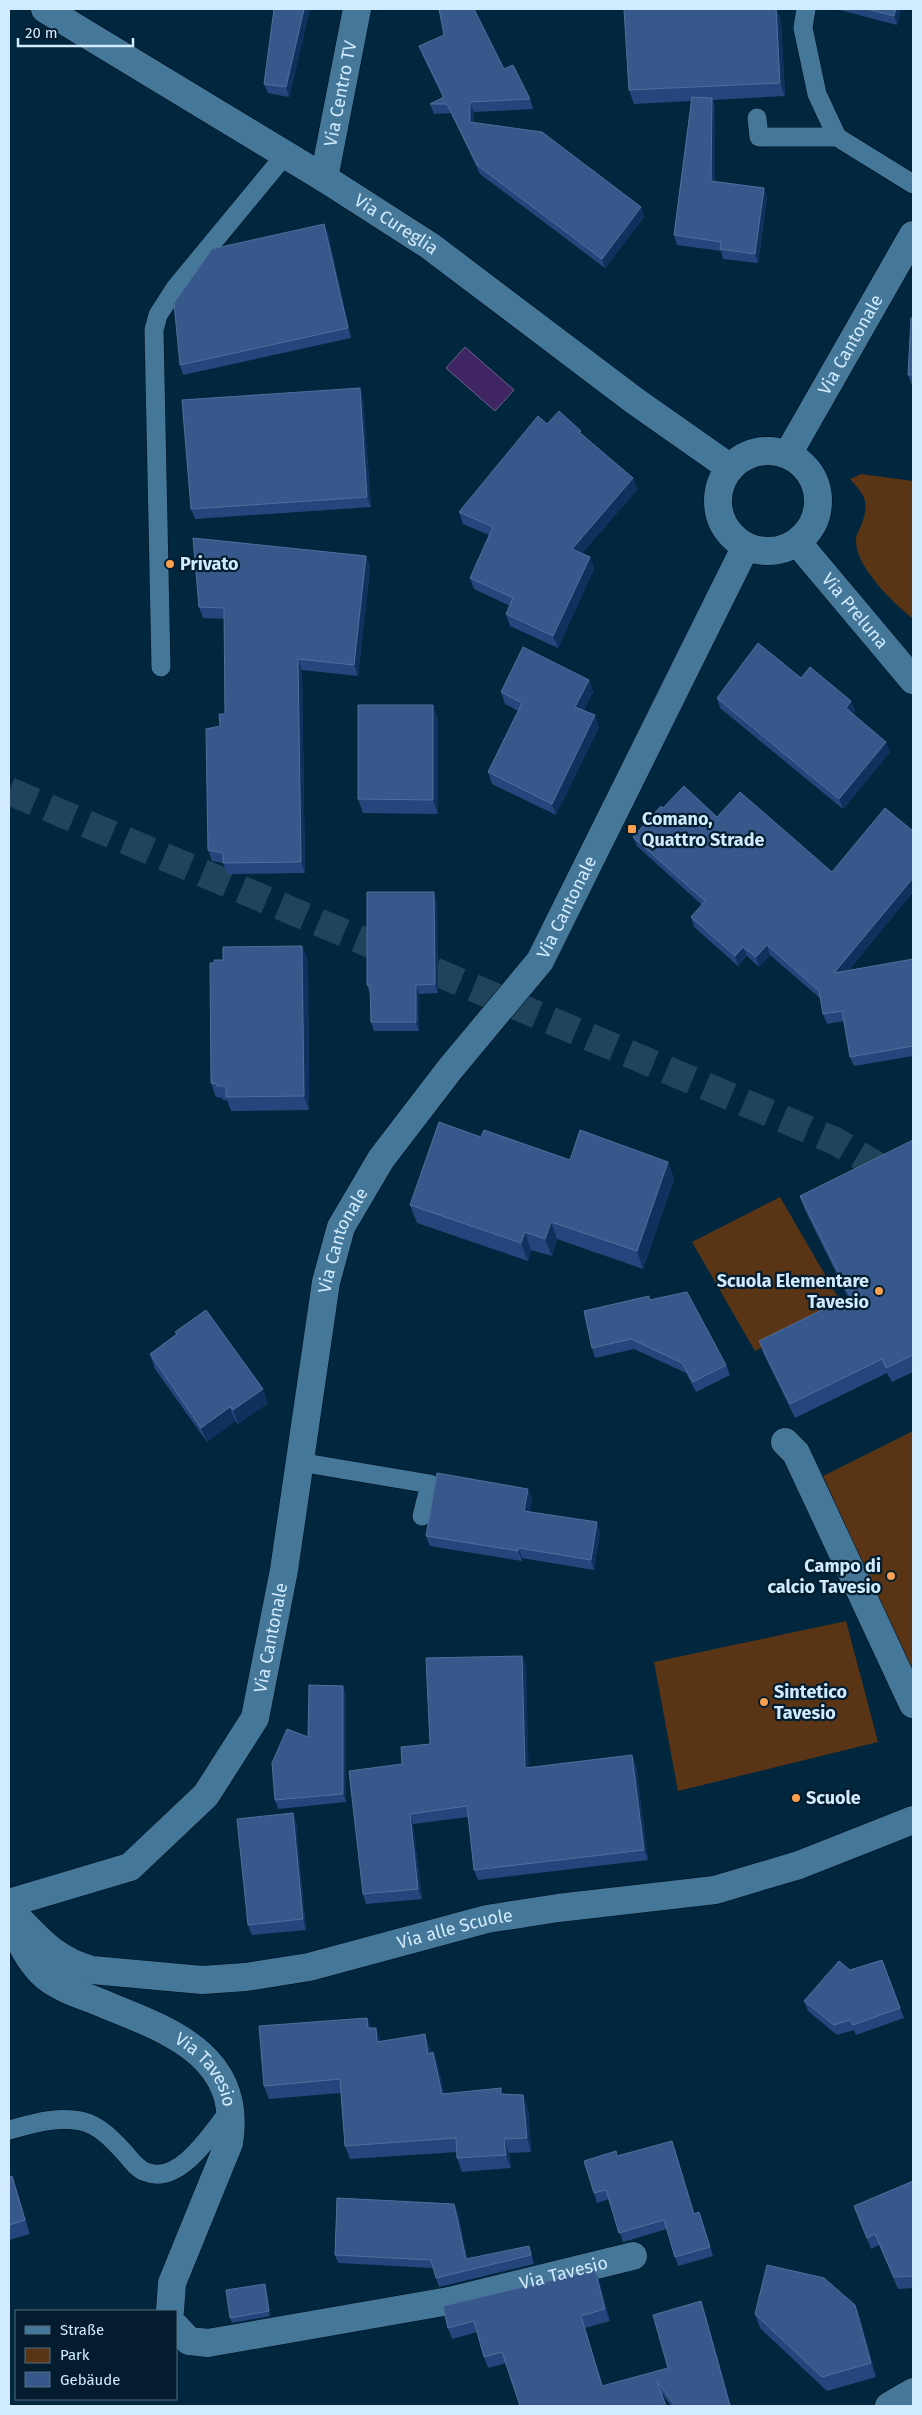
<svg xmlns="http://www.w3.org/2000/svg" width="922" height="2415" viewBox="0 0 922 2415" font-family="'Fira Sans',sans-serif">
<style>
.green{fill:#5a3515}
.water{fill:#3f2663;stroke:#6b6192}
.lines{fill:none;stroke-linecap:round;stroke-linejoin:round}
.trunk-tunnel{stroke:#1f445b;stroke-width:28;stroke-dasharray:28 14;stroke-linecap:butt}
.service-casing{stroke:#000f1f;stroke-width:20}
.minor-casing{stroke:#000f1f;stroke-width:29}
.tertiary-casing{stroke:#000f1f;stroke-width:29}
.service{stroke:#457799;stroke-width:19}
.minor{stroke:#457799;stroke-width:28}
.tertiary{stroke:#457799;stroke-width:28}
.wall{fill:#25467c}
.shaded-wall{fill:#0e325d}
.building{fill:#37588a;stroke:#506f9c}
.poi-dot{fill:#fa9f4e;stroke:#031d2e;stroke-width:2}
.labels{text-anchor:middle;stroke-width:4.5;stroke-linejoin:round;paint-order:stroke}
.street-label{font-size:18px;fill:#d1ebfe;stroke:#031d2e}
.poi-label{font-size:18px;font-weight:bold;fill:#d1ebfe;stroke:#031d2e;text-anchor:start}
</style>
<rect width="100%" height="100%" fill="#00273e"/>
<!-- green -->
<path class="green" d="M861 474 913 481V619C894 603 855 567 856 540 856 536 859 530 861 526 870 502 866 497 850 479Z
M780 1197 843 1306 755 1351 692 1242Z
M913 1431V1676L823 1476Z
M846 1621 878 1742 678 1791 654 1662Z"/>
<!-- water -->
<path class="water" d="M465 347 514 390 495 411 446 368Z"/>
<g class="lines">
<!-- trunk-tunnel -->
<path class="trunk-tunnel" d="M9 791 835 1141 913 1187"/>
<defs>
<path id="service" d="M806 9 803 28 817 94 837 137 913 184
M757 118 759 137H837
M161 667 154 330 158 315 176 287 285 155
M299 1462 430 1484 422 1516
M9 2130C32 2124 56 2116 81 2121 99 2125 112 2139 124 2152 130 2159 137 2169 146 2172 180 2186 213 2131 230 2110"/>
<g id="minor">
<path id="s1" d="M324 178 357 9"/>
<path id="s2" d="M788 454 913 235"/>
<path d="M785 1442 796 1453 913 1704"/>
<path id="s3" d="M9 1903 130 1867 206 1795 255 1718 284 1570 326 1282 341 1227 381 1159 450 1069 540 961 746 546"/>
<path id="s4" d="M9 1909C36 1936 53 1960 92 1970L202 1980 246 1977 309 1967 487 1919 558 1908 715 1890 799 1865 913 1820"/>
<path id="s5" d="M11 1922C19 1941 30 1964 46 1977 60 1988 78 1994 94 2000 161 2028 244 2051 229 2143L172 2283 170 2311"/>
<path id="s6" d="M176 2327 189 2341 208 2343 449 2301 633 2256"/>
<path d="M889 2406 913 2392"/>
</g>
<g id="tertiary">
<path id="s7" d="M45 9 324 178 430 246 635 401 729 467"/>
<circle cx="768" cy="501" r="50"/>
<path id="s8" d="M797 542 913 680"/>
</g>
</defs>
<!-- service casing -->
<use href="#service" class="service-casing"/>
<!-- minor casing -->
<use href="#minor" class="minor-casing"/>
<!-- tertiary casing -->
<use href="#tertiary" class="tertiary-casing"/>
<!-- service -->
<use href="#service" class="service"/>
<!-- minor -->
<use href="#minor" class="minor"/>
<!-- tertiary -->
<use href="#tertiary" class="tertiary"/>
</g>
<!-- wall -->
<path class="wall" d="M274 9H310L289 97 268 93 264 84Z
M777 9 781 21 785 96 712 100 715 107V182L764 188 767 198 758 263 723 259 721 251 677 245 674 235 691 101 634 104 629 90Z
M836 9H901L897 25Z
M444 35 504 69 530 99 533 109 474 112V123L644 217 605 268 480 174 451 113 434 114 430 104 443 98 423 56 419 46Z
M324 224 328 233 351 338 183 375 180 365Z
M913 318V386H912L908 375Z
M363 398 371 507 195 519 191 509Z
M547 424 583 436 633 478 637 490 582 553 590 557 594 569 558 648 510 626 506 614 510 606 474 589 470 578 489 535 463 524 459 512Z
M366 556 370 567 358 676 302 670 305 873 227 874 223 863 212 861 208 850 220 726 225 714 224 619 203 618 199 607Z
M801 678 851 701 855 711 852 713 890 752 843 809 720 708 717 698Z
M589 680 593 692 584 710 599 727 556 815 492 784 488 772 518 711 505 704 501 692Z
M438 719V814L363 813 358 799Z
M663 808 717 817 832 872 913 892 848 971 913 959V1056L854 1066 850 1057 844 1021 827 1024 823 1014 821 999 770 955 759 967 747 956 738 966 694 927 691 917 702 905 637 846 633 837Z
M437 901 438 993 419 994V1031H374L371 1022 370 994 367 985Z
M308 960 309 1110 231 1111 227 1100H223L222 1098 216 1097 211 1083Z
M481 1137 570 1160 668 1162 674 1179 643 1269 557 1239 552 1256 531 1250 528 1261 417 1223 410 1205Z
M913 1140V1372L892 1382 887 1373 795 1418 764 1355 759 1341 848 1297 805 1210 800 1196Z
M649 1296 650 1300 726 1365 730 1375 696 1392 686 1373 634 1349 595 1358 592 1348Z
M175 1332 268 1403 238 1424 235 1421 207 1442 155 1369 150 1354 176 1335Z
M528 1489 532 1499 529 1511 600 1532 594 1570 522 1558V1561L430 1546 426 1536Z
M522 1656 526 1666 528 1768 636 1765 648 1860 478 1880 474 1870 468 1817 413 1824 422 1899 366 1904 363 1894 402 1764 430 1744Z
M346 1694V1802L278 1809 275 1800Z
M293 1813 296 1823 306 1930 252 1935 248 1925Z
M882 1960 904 2018 856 2035 854 2030 837 2035 808 2011 804 2001 850 1970Z
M367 2018 371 2028 381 2042 430 2048 431 2053 438 2066 444 2093 503 2094 528 2108 531 2152 509 2153 511 2168 462 2172 457 2158V2152L350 2159 345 2146 341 2093 269 2099 264 2086Z
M675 2150 694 2214 702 2221 713 2256 678 2266 667 2229 623 2242 609 2199 597 2203 594 2193 618 2155Z
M12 2176 17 2190 30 2234 9 2240V2177Z
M913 2181V2288L898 2289 879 2245 871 2249 854 2206Z
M454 2204 458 2213 467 2259 529 2246 532 2255 534 2264 439 2287 433 2268 338 2263 335 2255Z
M595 2270 599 2281 610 2321 585 2328 603 2386 668 2368 705 2313 731 2406H671L661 2392 666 2406 506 2363 488 2368 484 2357 477 2332 452 2339 448 2328Z
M266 2290 270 2316 232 2323 230 2318Z
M755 2314 860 2318 876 2377 827 2391 760 2328Z"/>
<!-- shaded-wall -->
<path class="shaded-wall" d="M304 9H310L289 97 286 87Z
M777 9 781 21 785 96 780 83Z
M896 9H901L897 25 894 16Z
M712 98 715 107V190L711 181Z
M470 102 474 112 473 132 470 122Z
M764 188 767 198 758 263 755 254Z
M641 207 644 217 605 268 602 259Z
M324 224 328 233 351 338 348 328Z
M360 388 363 398 371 507 367 497Z
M633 478 637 490 576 560 572 549Z
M366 556 370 567 358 676 354 665Z
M590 557 594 569 558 648 553 636Z
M298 659 302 670 305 873 301 862Z
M589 680 593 692 580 719 575 707Z
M851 701 855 711 849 718 846 708Z
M433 705 438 719V814L433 800Z
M595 715 599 727 556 815 552 804Z
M886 742 890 752 843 809 839 799Z
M913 878V892L838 983 834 973Z
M434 892 437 901 438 993 435 984Z
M767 945 770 955 759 967 756 957Z
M302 946 308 960 309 1110 304 1096Z
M743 947 747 956 738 966 735 956Z
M416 985 419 994V1031L416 1022Z
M668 1162 674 1179 643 1269 637 1251Z
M551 1222 557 1239 552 1256 545 1239Z
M525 1232 531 1250 528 1261 521 1243Z
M263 1389 268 1403 238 1424 233 1410Z
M230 1407 235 1421 207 1442 201 1428Z
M528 1489 532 1499 528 1521 524 1511Z
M597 1522 600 1532 594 1570 591 1560Z
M519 1548 522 1558V1561L518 1551Z
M522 1656 526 1666 529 1778 525 1768Z
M343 1686 346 1694V1802L343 1794Z
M632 1755 636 1765 648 1860 644 1850Z
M293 1813 296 1823 306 1930 303 1919Z
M410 1814 413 1824 422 1899 418 1889Z
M367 2018 372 2031 368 2028Z
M376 2028 381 2041 382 2056 377 2042Z
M425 2034 430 2048 433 2067 428 2054Z
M433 2052 438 2066 447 2107 442 2094Z
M523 2095 528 2108 531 2152 527 2138Z
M504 2139 509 2153 511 2168 506 2155Z
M672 2141 675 2150 697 2223 694 2214Z
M12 2176 17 2190 30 2234 25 2220Z
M454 2204 458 2213 469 2268 466 2259Z
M529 2246 532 2255 534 2264 531 2255Z
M595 2270 599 2281 610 2321 605 2309Z
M701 2301 705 2313 731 2406H730Z
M855 2305 860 2318 876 2377 871 2363Z
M581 2316 585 2328 606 2397 602 2386Z"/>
<!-- building -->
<path class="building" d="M274 9H304L286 87 264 84Z
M439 9H474L504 69 513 65 530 99 470 102V122L542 132 641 207 602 259 477 165 447 104H430L444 97 419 46 444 35Z
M624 9H776L780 83 629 90Z
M867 9H896L894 16Z
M692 97 712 98 711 181 764 188 755 254 720 249 721 242 674 235Z
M324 224 348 328 180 365 174 303 212 249Z
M911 318H913V375H908Z
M360 388 367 497 191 509 182 400Z
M559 411 581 431 579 432 633 478 572 549 590 557 553 636 506 614 513 598 470 578 493 527 459 512 538 416 547 424Z
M193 538 366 556 354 665 298 659 301 862 223 863V853L208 850 206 729 220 726 219 714H225L224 608 199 607Z
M758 643 801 678 810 667 851 701 846 708 886 742 839 799 717 698Z
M523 647 589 680 575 707 595 715 552 804 488 772 522 703 501 692Z
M358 705H433V800L358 799Z
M684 786 717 817 740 792 832 872 885 808 913 831V878L834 973 913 959V1046L850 1057 842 1011 823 1014 819 991 767 945 756 957 743 947 735 956 691 917 705 901 633 837 661 806 663 808Z
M367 892H434L435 984 416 985V1022H371L370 985H367Z
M302 946 304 1096 226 1097V1086H217V1084L211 1083 210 963H214V960H223V947Z
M439 1122 481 1137 484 1130 570 1160 580 1130 668 1162 637 1251 551 1222 545 1239 525 1232 521 1243 410 1205Z
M913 1140V1355L886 1368 882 1359 790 1404 759 1341 850 1296 800 1196Z
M687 1292 726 1365 693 1382 682 1363 631 1339 592 1348 584 1311 649 1296V1300Z
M206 1310 263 1389 233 1410 230 1407 201 1428 150 1354 177 1334 175 1332Z
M437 1473 528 1489 524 1511 597 1522 591 1560 519 1548 518 1551 426 1536Z
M522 1656 525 1768 632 1755 644 1850 474 1870 467 1806 410 1814 418 1889 363 1894 349 1771 402 1764 401 1747 430 1744 426 1658Z
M309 1685 343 1686V1794L275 1800 272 1763 287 1729 308 1737Z
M293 1813 303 1919 248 1925 237 1819Z
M882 1960 900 2008 853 2025 850 2020 834 2025 804 2001 839 1961 850 1970Z
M367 2018 368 2028H376L377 2042 425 2034 428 2054 433 2052 442 2094 501 2088V2094L523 2095 527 2138 504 2139 506 2155 457 2158 456 2138 345 2146 340 2079 264 2086 259 2026Z
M672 2141 694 2214 699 2212 710 2247 675 2257 664 2220 619 2233 606 2190 594 2193 584 2161 616 2151 617 2156Z
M12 2176 25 2220 9 2225V2177Z
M913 2181V2276L894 2277 875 2234 867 2238 854 2206Z
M337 2198 454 2204 466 2259 529 2246 531 2255 436 2278 431 2260 335 2255Z
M767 2265 824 2278 855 2305 871 2363 822 2377 755 2314Z
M595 2270 605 2309 581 2316 602 2386 668 2368 653 2315 701 2301 730 2406H675L657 2381 666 2406H520L502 2352 484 2357 474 2321 448 2328 443 2306Z
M265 2284 269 2311 230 2318 226 2290Z"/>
<!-- markers -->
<g class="poi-dot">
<circle cx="170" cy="564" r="5"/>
<rect x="627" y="824" width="10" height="10" rx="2.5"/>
<circle cx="879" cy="1291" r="5"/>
<circle cx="891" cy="1576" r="5"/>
<circle cx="764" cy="1702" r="5"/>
<circle cx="796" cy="1798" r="5"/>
</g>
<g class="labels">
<!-- street labels -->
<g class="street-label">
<text dy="6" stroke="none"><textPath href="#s1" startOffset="86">Via Centro TV</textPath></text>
<text dy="6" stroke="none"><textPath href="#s7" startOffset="412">Via Cureglia</textPath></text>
<text dy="6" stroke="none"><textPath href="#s2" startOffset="126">Via Cantonale</textPath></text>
<text dy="6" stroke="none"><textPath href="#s8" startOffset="90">Via Preluna</textPath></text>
<text dy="6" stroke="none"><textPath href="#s3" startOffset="1214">Via Cantonale</textPath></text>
<text dy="6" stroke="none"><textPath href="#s3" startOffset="809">Via Cantonale</textPath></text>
<text dy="6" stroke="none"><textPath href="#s3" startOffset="404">Via Cantonale</textPath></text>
<text dy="6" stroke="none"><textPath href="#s4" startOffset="474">Via alle Scuole</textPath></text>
<text dy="6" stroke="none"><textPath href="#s5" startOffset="255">Via Tavesio</textPath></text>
<text dy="6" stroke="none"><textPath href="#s6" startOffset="401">Via Tavesio</textPath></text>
</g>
<!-- poi labels -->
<g class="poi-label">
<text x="180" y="570">Privato</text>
<text x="642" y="825">Comano,<tspan x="642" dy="21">Quattro Strade</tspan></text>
<text x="869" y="1287" text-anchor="end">Scuola Elementare<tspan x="869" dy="21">Tavesio</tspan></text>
<text x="881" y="1572" text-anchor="end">Campo di<tspan x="881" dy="21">calcio Tavesio</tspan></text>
<text x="774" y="1698">Sintetico<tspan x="774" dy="21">Tavesio</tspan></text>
<text x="806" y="1804">Scuole</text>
</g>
</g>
<!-- border -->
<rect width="922" height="2415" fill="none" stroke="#d1ebfe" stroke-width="20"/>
<!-- legend -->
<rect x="15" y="2310" width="162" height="90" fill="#031d2e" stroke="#556f81"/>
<rect x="25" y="2326" width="25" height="8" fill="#457799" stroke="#556f81"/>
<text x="60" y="2335" font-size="15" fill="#d1ebfe">Straße</text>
<rect x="25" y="2348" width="25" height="15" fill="#5a3515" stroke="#556f81"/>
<text x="60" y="2360" font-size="15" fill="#d1ebfe">Park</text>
<rect x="25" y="2372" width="25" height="15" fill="#37588a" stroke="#556f81"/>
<text x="60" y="2385" font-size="15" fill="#d1ebfe">Gebäude</text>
<!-- scale -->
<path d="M18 38v8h115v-8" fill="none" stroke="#d1ebfe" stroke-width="2.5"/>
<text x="25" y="38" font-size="15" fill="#d1ebfe" stroke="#031d2e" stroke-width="4" paint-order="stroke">20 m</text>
</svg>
